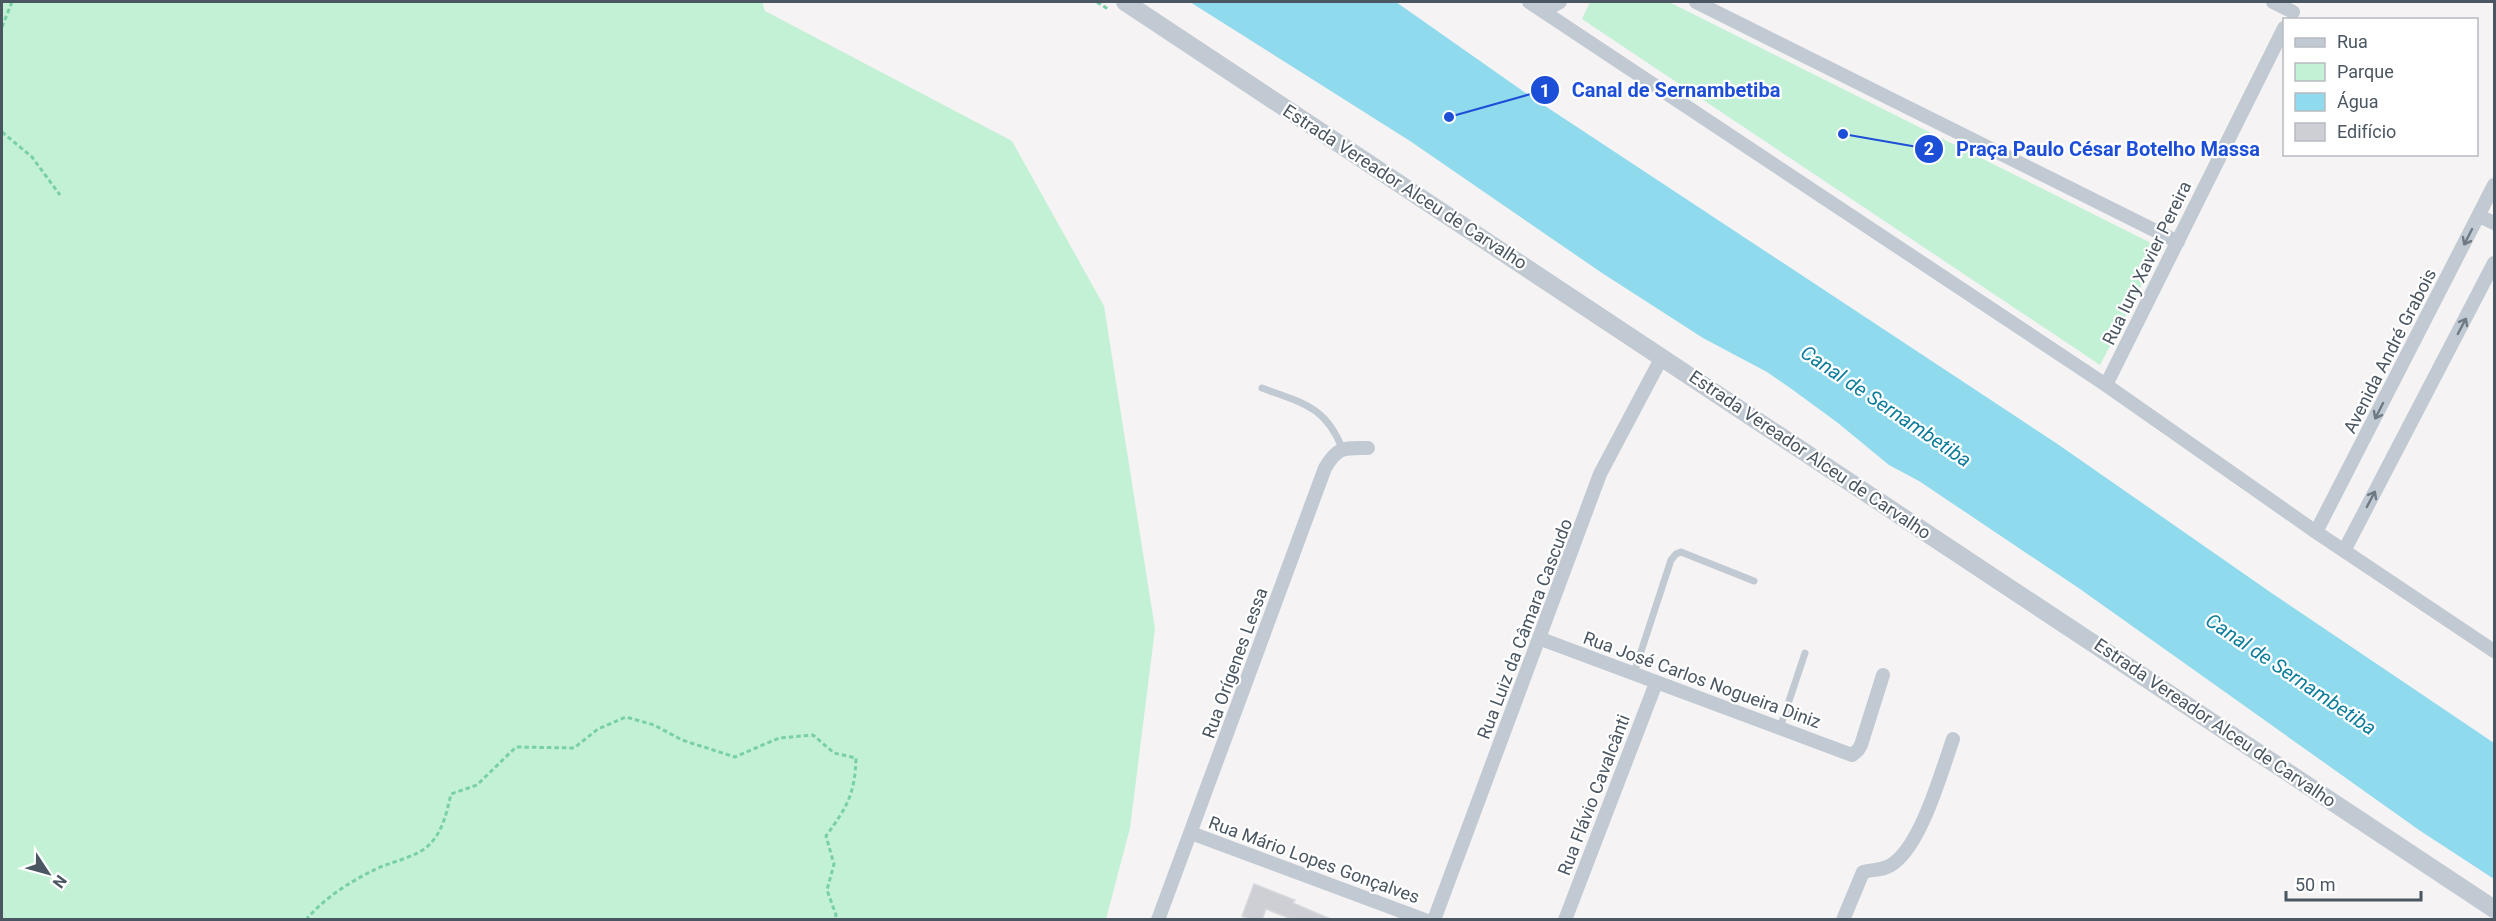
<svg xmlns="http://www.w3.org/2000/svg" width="2496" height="921" viewBox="0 0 2496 921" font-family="Roboto,sans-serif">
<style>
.green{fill:#c3f1d5}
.water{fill:#90daee}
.building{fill:#cdcfd5;stroke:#d7d9de;stroke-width:1.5}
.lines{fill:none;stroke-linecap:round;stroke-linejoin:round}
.path{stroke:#7ad0a6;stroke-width:3;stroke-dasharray:4.5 3;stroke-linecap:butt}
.service{stroke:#c1cad2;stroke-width:7}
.minor{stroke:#c1cad2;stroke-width:14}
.tertiary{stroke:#c1cad2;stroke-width:18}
.oneway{stroke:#6e7983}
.labels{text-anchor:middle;stroke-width:4.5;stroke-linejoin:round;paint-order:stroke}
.street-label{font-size:18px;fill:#4a5661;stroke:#fff}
.water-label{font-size:20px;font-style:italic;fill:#0c7c9b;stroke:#fff}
.leader{fill:none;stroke:#1d4ed8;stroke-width:2}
.callout-dot{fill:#1d4ed8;stroke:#fff;stroke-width:2}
.mark-label{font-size:18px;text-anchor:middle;font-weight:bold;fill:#fff}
.callout-label{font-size:20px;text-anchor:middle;font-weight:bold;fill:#1d4ed8;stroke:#fff;stroke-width:4.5;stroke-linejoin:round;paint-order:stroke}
</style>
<rect width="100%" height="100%" fill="#f5f3f3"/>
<!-- green -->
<path class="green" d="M2 2H762L765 11 1012 141 1104 306 1155 629 1130 828 1106 919H2Z
M1590 2H1669L2161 248 2100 365 1582 19Z"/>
<!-- water -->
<path class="water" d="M1190 2H1396L1530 96 2056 443 2273 594 2494 743V879L2419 830 2080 589 1919 481 1889 465 1838 423 1793 390 1767 372 1703 338 1602 273 1410 141Z"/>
<!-- building -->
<path class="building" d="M1254 884 1295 900 1293 903 1333 920H1294L1266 909 1262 920H1251L1242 916Z"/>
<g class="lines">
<!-- path -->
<path class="path" d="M1097 2 1108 9
M2 27 12 2
M2 132 32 157 60 195
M306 920C323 899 348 883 372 871 388 862 417 858 430 844 443 831 447 811 451 794L477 785 516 747 574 748 598 729 626 717 654 725 682 740 735 757 779 738 813 735 834 753 856 758C855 794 847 807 826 836L834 864 827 890 836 915 835 920"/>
<!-- service -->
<path class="service" d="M1262 388C1301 403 1325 405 1342 448
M1634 673 1671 560 1676 554 1681 552 1754 581
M1780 728 1805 653"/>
<!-- minor -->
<path class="minor" d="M1529 2 2106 385 2316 532 2494 651
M1696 2 2178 242
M2273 2 2293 12
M1543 11 1560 2
M2479 216 2494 223
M2106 385 2284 28
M2316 532 2494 185
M2344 551 2494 263
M1541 639 1852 755 1858 750 1861 745 1883 675
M1191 833 1425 920
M1158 920 1325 468C1338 446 1344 448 1368 448
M1434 920 1600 474 1662 357
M1565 920 1656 683
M1843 920 1863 872C1874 869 1884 871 1894 863 1922 842 1941 773 1953 739"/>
<!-- tertiary -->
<path class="tertiary" d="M1125 2 2494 909"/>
</g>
<!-- one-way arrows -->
<defs><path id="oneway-shaft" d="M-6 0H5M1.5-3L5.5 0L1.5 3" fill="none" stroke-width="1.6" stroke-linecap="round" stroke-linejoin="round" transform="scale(1.5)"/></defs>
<g class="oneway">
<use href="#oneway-shaft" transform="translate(2468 237) rotate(117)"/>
<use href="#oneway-shaft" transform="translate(2462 326) rotate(-62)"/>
<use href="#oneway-shaft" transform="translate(2379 411) rotate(117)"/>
<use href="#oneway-shaft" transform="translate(2371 499) rotate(-62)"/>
</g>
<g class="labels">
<!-- street labels -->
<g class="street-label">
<text transform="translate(1405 187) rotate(33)" y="6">Estrada Vereador Alceu de Carvalho</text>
<text transform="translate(2147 263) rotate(-64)" y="6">Rua Iury Xavier Pereira</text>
<text transform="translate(2390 351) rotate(-63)" y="6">Avenida André Grabois</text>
<text transform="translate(1810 455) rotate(34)" y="6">Estrada Vereador Alceu de Carvalho</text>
<text transform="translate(1525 629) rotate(-69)" y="6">Rua Luiz da Câmara Cascudo</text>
<text transform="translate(1235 663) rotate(-70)" y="6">Rua Orígenes Lessa</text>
<text transform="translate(1702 680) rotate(20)" y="6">Rua José Carlos Nogueira Diniz</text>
<text transform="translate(2215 723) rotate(34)" y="6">Estrada Vereador Alceu de Carvalho</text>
<text transform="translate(1594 795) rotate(-69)" y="6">Rua Flávio Cavalcânti</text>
<text transform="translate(1314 860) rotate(20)" y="6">Rua Mário Lopes Gonçalves</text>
</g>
<!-- water labels -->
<g class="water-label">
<text transform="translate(1886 406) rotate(34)" y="7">Canal de Sernambetiba</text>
<text transform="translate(2291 674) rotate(34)" y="7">Canal de Sernambetiba</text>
</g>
</g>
<!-- callouts -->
<path class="leader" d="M1449 117L1545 90M1843 134L1929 149"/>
<g class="callout-dot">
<circle cx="1449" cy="117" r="6"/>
<circle cx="1843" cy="134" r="6"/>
<circle cx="1545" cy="90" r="15"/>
<circle cx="1929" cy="149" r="15"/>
</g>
<g class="mark-label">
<text x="1545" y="97">1</text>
<text x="1929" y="155">2</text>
</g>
<g class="callout-label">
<text x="1676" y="97">Canal de Sernambetiba</text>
<text x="2108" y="156">Praça Paulo César Botelho Massa</text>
</g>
<!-- border -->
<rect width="2496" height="921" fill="none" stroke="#4a5661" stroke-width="6"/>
<!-- legend -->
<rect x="2283" y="18" width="195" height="138" fill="#ffffff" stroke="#b7bbc0" stroke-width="1.5"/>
<rect x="2295" y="38" width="30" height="9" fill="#c1cad2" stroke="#b7bbc0" stroke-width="1.5"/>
<text x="2337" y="48" font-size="18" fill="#4a5661">Rua</text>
<rect x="2295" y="63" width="30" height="18" fill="#c3f1d5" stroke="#b7bbc0" stroke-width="1.5"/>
<text x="2337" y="78" font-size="18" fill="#4a5661">Parque</text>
<rect x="2295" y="93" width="30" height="18" fill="#90daee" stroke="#b7bbc0" stroke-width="1.5"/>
<text x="2337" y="108" font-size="18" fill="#4a5661">Água</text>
<rect x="2295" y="123" width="30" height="18" fill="#cdcfd5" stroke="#b7bbc0" stroke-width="1.5"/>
<text x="2337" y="138" font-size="18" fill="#4a5661">Edifício</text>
<!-- north arrow -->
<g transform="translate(48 873) rotate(126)" stroke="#ffffff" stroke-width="4.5" paint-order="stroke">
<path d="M0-4.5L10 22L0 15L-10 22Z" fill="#4a5661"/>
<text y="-9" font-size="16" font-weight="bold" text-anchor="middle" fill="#4a5661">N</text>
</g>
<!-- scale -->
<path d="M2286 891v9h135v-9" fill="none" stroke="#4a5661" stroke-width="3"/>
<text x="2295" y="891" font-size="18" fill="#4a5661" stroke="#ffffff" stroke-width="4.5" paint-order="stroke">50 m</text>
</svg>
